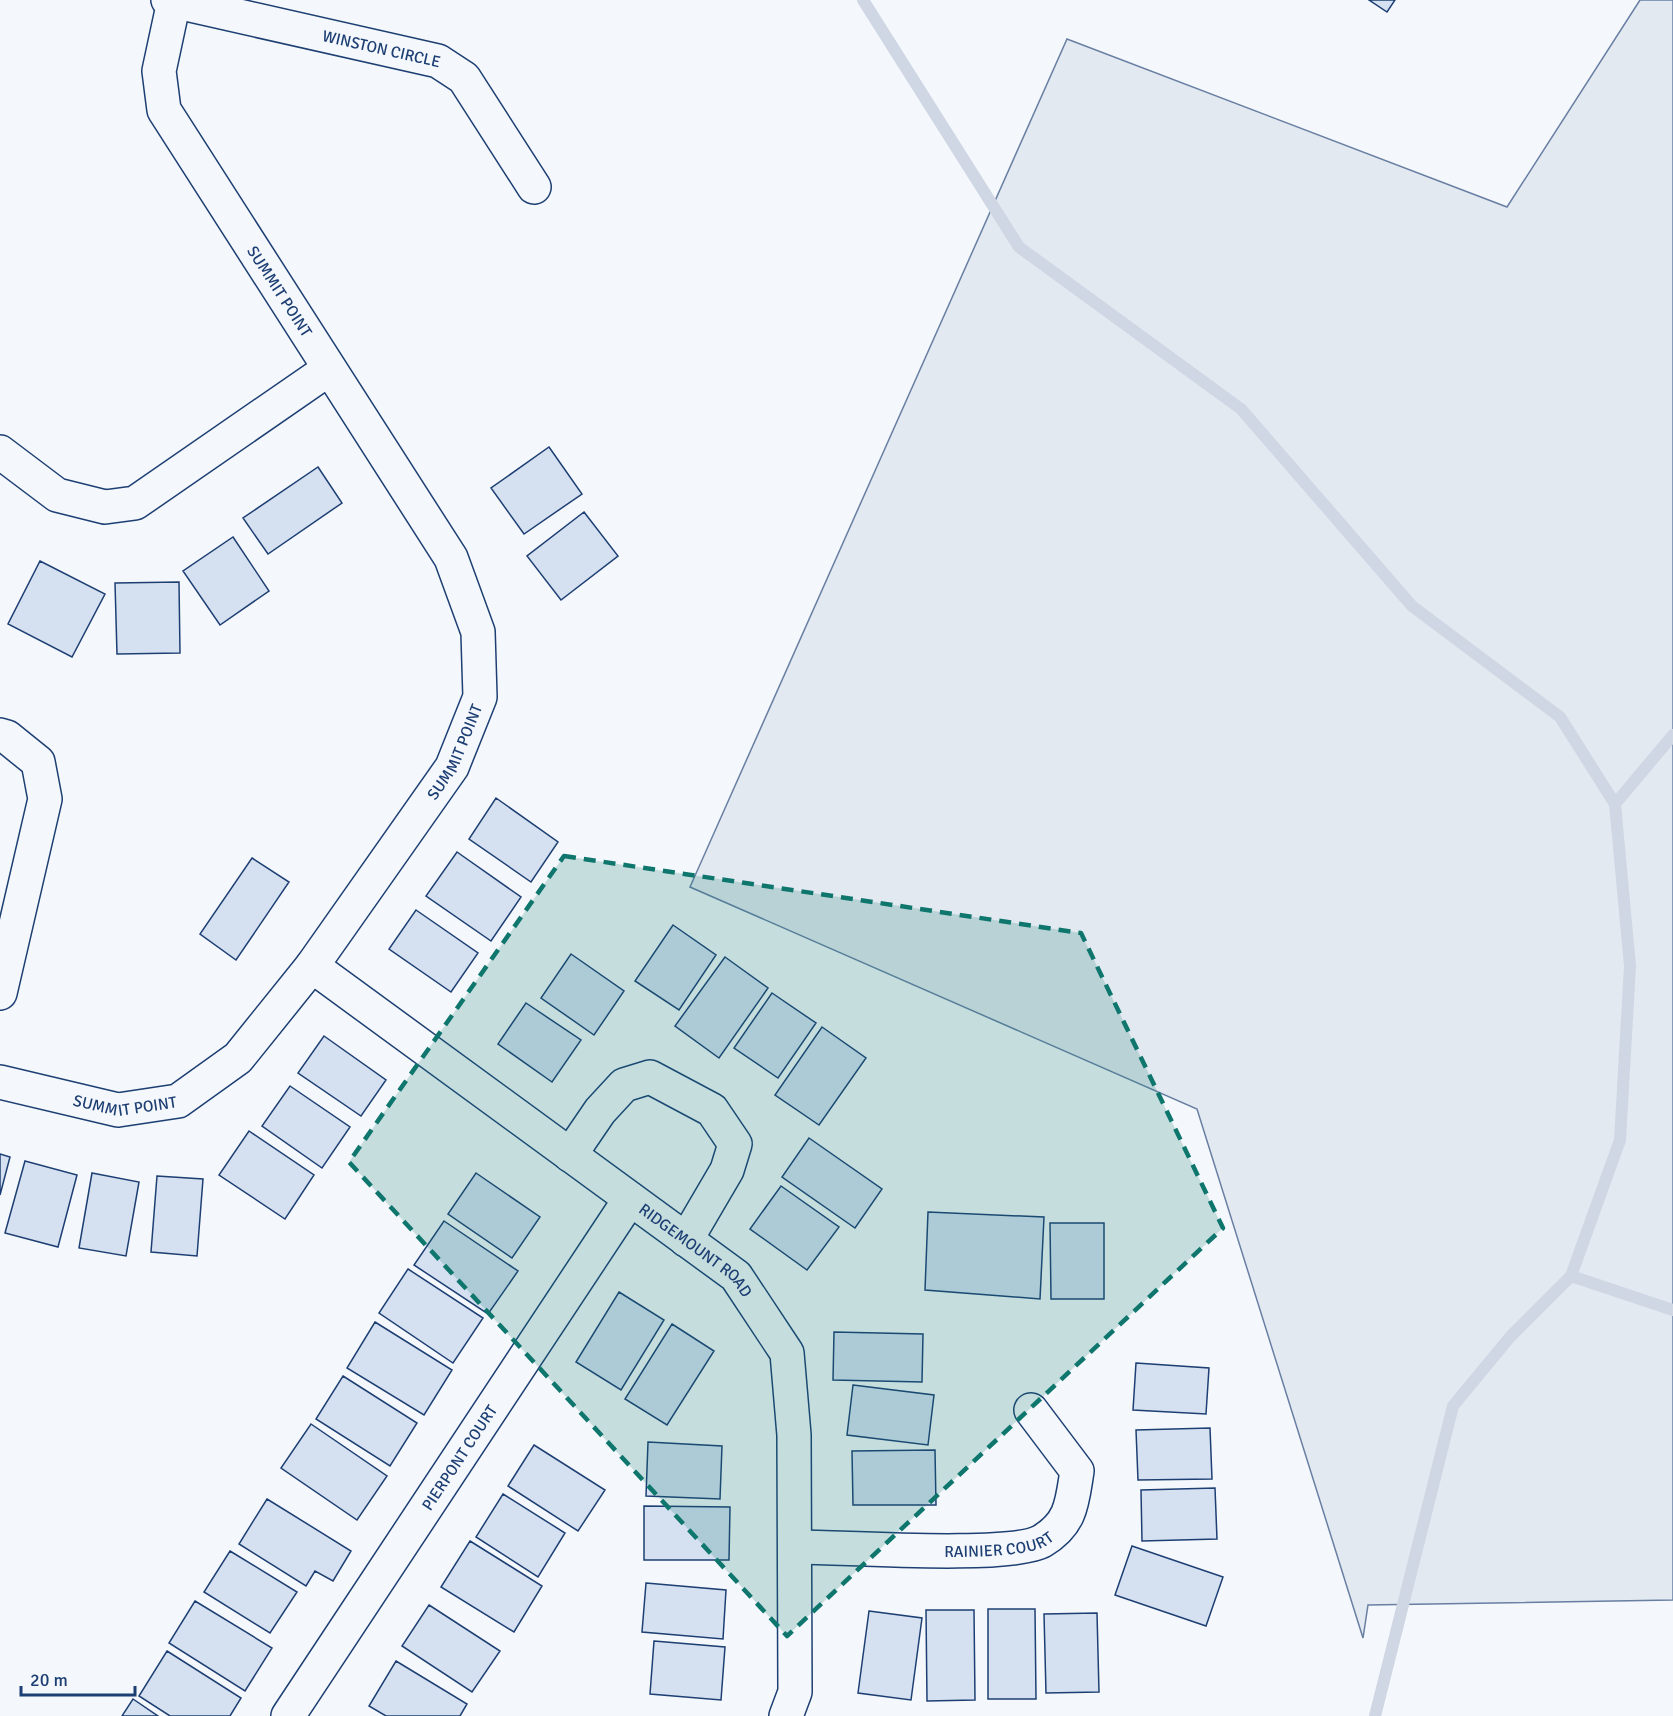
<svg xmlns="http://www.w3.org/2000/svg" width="1673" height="1716" viewBox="0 0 1673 1716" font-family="Signika,sans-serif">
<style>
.green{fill:#e3e9f0;stroke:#687fa3;stroke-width:1.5}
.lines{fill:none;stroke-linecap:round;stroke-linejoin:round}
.stream{stroke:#cfd7e4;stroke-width:12}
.building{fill:#d5e0f0;stroke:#1d3f73;stroke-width:1.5}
.minor-casing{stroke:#1d3f73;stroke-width:36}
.minor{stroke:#f4f7fb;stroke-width:33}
.marked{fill:#0f766e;fill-opacity:0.2;stroke:#0f766e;stroke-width:4.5;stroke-dasharray:12 8;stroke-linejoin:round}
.labels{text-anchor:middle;stroke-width:4.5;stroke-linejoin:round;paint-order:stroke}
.street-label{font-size:16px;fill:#1d3f73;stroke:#f4f7fb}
</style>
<rect width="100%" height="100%" fill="#f4f7fb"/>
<!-- green -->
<path class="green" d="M1640 0H1673V1600L1368 1605 1363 1638 1197 1109 690 887 1067 39 1507 207Z"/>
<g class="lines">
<!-- stream -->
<path class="stream" d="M863 0 1019 247 1241 409 1412 606 1560 717 1615 804 1630 966 1620 1140 1571 1276 1510 1337 1453 1406 1375 1716
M1615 804 1673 735
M1571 1276 1673 1310"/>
</g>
<!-- building -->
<path class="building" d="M1369 0H1395L1387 12Z
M549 447 582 494 524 534 491 488Z
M318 467 342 503 268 554 243 518Z
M584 512 618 556 561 600 527 556Z
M233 537 269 591 220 625 183 571Z
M40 561 105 594 72 657 8 624Z
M179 582 180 653 117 654 115 583Z
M496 798 558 842 531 882 469 839Z
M457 852 521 897 491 941 426 896Z
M252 858 289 882 236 960 200 934Z
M416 910 478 953 451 992 389 949Z
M673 925 716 955 679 1010 635 981Z
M571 954 624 991 594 1035 541 998Z
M725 957 768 988 719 1058 675 1026Z
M772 993 816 1023 778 1078 734 1048Z
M526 1003 581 1040 552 1082 498 1044Z
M822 1027 866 1058 819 1125 775 1095Z
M324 1036 386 1080 361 1116 298 1073Z
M290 1086 350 1127 322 1168 262 1126Z
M249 1131 314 1175 285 1219 219 1175Z
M809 1138 882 1189 855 1228 782 1177Z
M0 1154 10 1157 0 1195Z
M25 1161 77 1175 58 1247 5 1233Z
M92 1173 139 1182 126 1256 79 1248Z
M476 1173 540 1217 512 1258 448 1214Z
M157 1176 203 1179 197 1256 151 1252Z
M781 1186 839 1227 807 1270 750 1229Z
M928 1212 1044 1217 1040 1299 925 1290Z
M444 1221 518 1271 488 1314 414 1265Z
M1050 1223H1104V1299H1051Z
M408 1269 483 1318 453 1363 379 1313Z
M619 1292 664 1320 621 1390 576 1362Z
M375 1322 452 1370 424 1415 347 1368Z
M672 1324 714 1351 667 1425 625 1399Z
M834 1332 923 1334 922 1382 833 1380Z
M1136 1363 1209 1368 1206 1414 1133 1410Z
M343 1376 417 1423 390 1466 316 1419Z
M853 1385 934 1395 928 1445 847 1435Z
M311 1424 387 1476 357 1520 281 1468Z
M1210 1428 1212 1479 1138 1480 1136 1430Z
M648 1442 722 1446 720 1499 646 1496Z
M534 1445 605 1490 578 1531 508 1486Z
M935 1450 936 1505H853L852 1451Z
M1215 1488 1217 1539 1142 1541 1141 1490Z
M503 1494 565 1533 538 1577 476 1537Z
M267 1499 351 1551 333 1581 315 1571 306 1586 239 1544Z
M644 1506 730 1507 729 1560H644Z
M470 1541 542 1586 514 1632 441 1587Z
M1132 1546 1223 1577 1206 1626 1115 1595Z
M230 1551 297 1592 270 1633 204 1592Z
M646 1583 726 1590 723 1639 642 1632Z
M195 1601 272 1648 245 1691 169 1643Z
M429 1605 500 1651 472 1692 402 1646Z
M988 1609H1035L1036 1699H988Z
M926 1610H974L975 1700 927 1701Z
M869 1611 922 1618 911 1700 858 1693Z
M1097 1613 1099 1692 1046 1693 1044 1614Z
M654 1641 725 1647 721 1700 650 1694Z
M167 1651 241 1698 230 1716H170L139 1696Z
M396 1661 467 1704 460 1716H386L369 1706Z
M133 1699 158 1716H122Z"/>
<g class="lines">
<defs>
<g id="minor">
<path id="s1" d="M168 0 438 61 464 78 534 187"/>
<path d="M0 452 57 495 105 507 135 503 329 369"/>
<path d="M0 735 7 737 38 762 45 799 0 993"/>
<path id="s2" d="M312 966 736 1276 787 1353 794 1435 795 1692 786 1716"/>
<path id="s3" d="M0 1082 118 1110 178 1101 238 1058 312 966 452 767 480 697 478 632 451 558 164 110 159 71 174 1"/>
<path d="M570 1155 600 1111 624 1085 650 1077 712 1110 735 1144 727 1170 686 1240"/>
<path id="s4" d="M795 1547C839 1547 1011 1559 1042 1541 1072 1523 1072 1502 1077 1471L1031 1410"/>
<path id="s5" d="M288 1716 630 1199"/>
</g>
</defs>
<!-- minor casing -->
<use href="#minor" class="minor-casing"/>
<!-- minor -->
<use href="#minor" class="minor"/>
</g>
<!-- marked area -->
<path class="marked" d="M564 856 1081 933 1223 1228 787 1636 349 1162Z"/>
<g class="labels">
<!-- street labels -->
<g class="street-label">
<text dy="6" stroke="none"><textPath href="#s1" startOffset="219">WINSTON CIRCLE</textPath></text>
<text transform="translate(280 291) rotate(57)" y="6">SUMMIT POINT</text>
<text dy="6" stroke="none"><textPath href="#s3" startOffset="632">SUMMIT POINT</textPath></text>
<text dy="6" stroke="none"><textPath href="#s3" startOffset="128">SUMMIT POINT</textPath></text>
<text dy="6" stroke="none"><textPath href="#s2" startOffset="478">RIDGEMOUNT ROAD</textPath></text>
<text dy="6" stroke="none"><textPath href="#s5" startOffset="310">PIERPONT COURT</textPath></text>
<text dy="6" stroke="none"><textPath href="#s4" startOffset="204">RAINIER COURT</textPath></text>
</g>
</g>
<!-- scale -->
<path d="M21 1686v9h114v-9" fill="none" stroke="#1d3f73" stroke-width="3"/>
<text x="30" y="1686" font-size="18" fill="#1d3f73" stroke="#f4f7fb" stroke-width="4.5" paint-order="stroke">20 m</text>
</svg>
